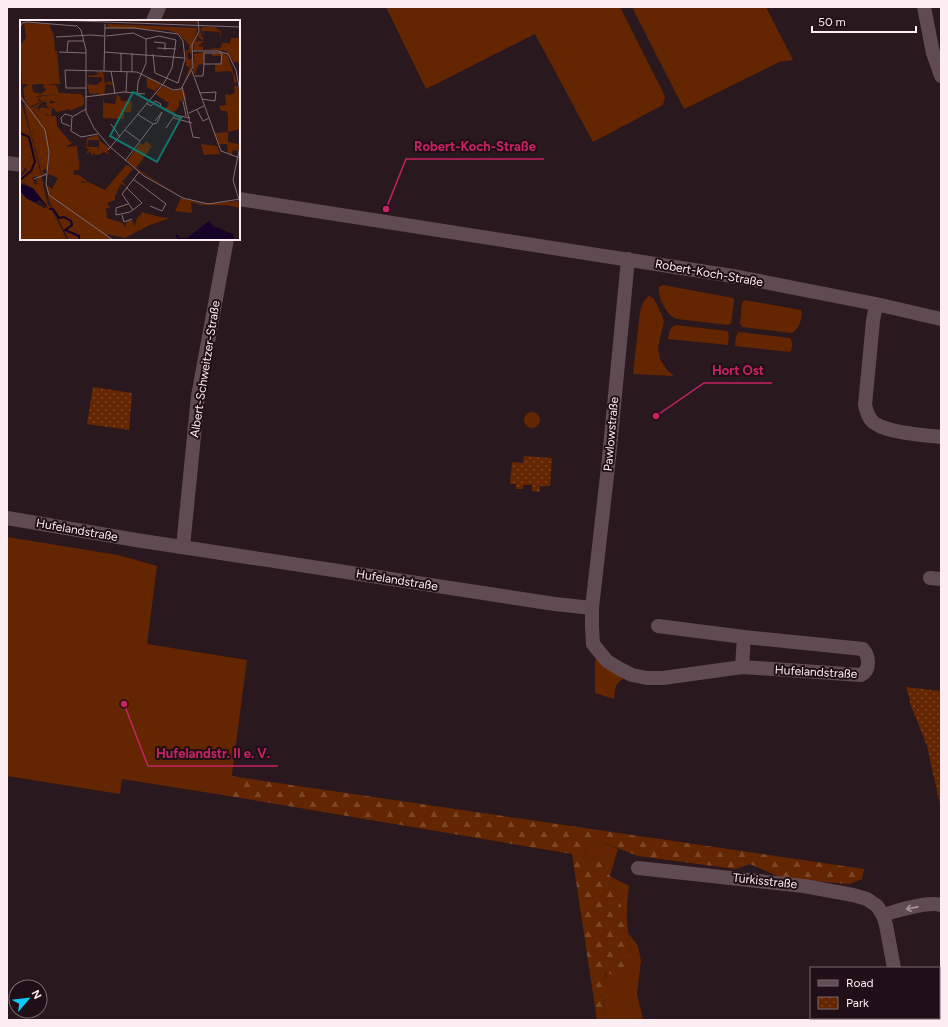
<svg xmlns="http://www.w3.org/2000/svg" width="948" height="1027" viewBox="0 0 948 1027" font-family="Figtree,sans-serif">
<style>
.green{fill:#642600}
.forest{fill:url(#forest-firs)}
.park{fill:url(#park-dots)}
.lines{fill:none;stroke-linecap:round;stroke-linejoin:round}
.minor{stroke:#614b53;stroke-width:14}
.oneway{stroke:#a6949b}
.labels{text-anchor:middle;stroke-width:4;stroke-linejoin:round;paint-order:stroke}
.street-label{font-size:12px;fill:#fbedf2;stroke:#200f16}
.inset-river{fill:none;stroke:#140228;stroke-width:2}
.inset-road{fill:none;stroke:#7e6d73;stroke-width:1}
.view{fill:#0f766e;fill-opacity:0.15;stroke:#0f766e;stroke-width:2}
.inset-edge{fill:none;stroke:#fbedf2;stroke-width:2}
.leader{fill:none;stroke:#c52363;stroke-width:1.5}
.callout-dot{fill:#c52363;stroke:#200f16;stroke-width:1.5}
.callout-label{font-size:13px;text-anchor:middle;font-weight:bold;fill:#c52363;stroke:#200f16;stroke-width:4;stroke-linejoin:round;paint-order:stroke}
</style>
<defs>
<pattern id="forest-firs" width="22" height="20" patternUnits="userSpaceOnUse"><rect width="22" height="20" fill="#642600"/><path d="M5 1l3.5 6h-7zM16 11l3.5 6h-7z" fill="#7b4626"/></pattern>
<pattern id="park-dots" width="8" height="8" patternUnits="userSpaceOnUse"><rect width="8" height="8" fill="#642600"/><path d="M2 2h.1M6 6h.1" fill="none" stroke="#7b4626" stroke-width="1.8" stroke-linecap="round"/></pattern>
</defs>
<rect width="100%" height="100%" fill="#2a181f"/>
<!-- green -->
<path class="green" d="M386 7H620L665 96 663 105 593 142 535 34 426 89Z
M632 7H766L793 60 779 62 684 109Z
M663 285 733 298 734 301 731 323 728 325 677 319C666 315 658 298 659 287Z
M649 296 651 297 654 299 662 315 664 322 660 338 658 348 660 359 667 370 674 376 633 374 640 312C642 306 643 300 649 296Z
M745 300 801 310 802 313C801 321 799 329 792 333L742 327 740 323 742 303Z
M676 325 727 331C730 335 728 340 728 345L668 339C669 332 670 327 676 325Z
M739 332 790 338C793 343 793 347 790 352L735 346C736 341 735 335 739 332Z
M524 420a8 8 0 1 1 16 0a8 8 0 1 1-16 0Z
M7 537 118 555 157 566 147 644 247 660 229 796 122 779 120 794 7 776Z
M597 659 626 677C614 684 616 686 614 699L595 693V660Z
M599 841 618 849 610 876 629 886 627 905V921L610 876 599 860 588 861 584 855 587 846Z
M628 933 638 946 641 961 637 994 643 1019 631 1020H601L603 1017 605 1001 610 991 604 979 607 973 630 954Z"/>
<!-- forest -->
<path class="forest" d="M231 776 864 869 862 879 849 884 782 878 750 864 735 869 638 856 599 841 587 846 584 855 588 861 599 860 610 876 627 921 630 954 625 973 617 976 606 973 604 979 610 991 605 1001 603 1017 601 1020H597L572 854 229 796Z"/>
<!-- park -->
<path class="park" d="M93 387 132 393 129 430 87 424Z
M524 456 552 458 550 486H540V492L532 491V485H523V489H516V484H510L512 462 523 463Z
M906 687 941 691V809L927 746 910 703V700Z"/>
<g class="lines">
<!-- minor -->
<path class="minor" d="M924 7 933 53 941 76
M153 21 159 7
M7 163 21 165
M239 199 739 277 876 304 941 319
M628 259 609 458 592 608V627L593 644 607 661 620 669 632 675 647 678H663L742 667 861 675C871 670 869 656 863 649L744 637 658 626
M876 304 873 321 865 405C867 413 869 420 876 424 889 433 924 435 941 437
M7 518 136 540 555 604 592 608
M183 547 198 396 227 239
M930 578 941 579
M742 667 744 637
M638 868 804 886 853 895 867 899 877 906 883 915 886 925 894 968
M883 915C897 911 927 901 941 905
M905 1018 907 1020
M872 1020 885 1018"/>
</g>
<!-- one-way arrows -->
<defs><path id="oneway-shaft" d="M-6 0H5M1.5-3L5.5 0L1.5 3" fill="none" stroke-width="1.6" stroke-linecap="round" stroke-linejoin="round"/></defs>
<use class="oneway" href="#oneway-shaft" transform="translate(912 908) rotate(169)"/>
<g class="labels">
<!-- street labels -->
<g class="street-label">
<text transform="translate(709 273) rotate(10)" y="4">Robert-Koch-Straße</text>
<text transform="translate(205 369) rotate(-81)" y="4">Albert-Schweitzer-Straße</text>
<text transform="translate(611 434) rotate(-85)" y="4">Pawlowstraße</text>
<text transform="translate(77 530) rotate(10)" y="4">Hufelandstraße</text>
<text transform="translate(397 580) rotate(9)" y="4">Hufelandstraße</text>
<text transform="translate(816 672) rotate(3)" y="4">Hufelandstraße</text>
<text transform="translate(765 881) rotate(6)" y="4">Türkisstraße</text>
</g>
</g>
<!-- overview -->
<g transform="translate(20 20)">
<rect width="220" height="220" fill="#2a181f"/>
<path d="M60 0 176 2 177 0 178 3ZM88 4 177 8 171 36 170 31 167 33 168 39 170 40 172 37V48L162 67 171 44 169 47 166 46V31L169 30V25L159 14 148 10 87 8ZM182 7H195L201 12 200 19H197H200V12L184 11V19L183 11H180L182 15 179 16H182L184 21 178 17 176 21H184L178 26 182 27 183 25V30H174V24ZM211 18H220V42H214L220 51 206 31 184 29 201 28 202 23H210ZM185 32 183 44 178 45V50L177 46 175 55 173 50 174 42H177L174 41V34ZM198 32 207 35 217 62 214 63 213 54 210 51 195 52V45L201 44V36H192V33L201 35ZM75 52H83L85 64 90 61 92 64V61L94 65V73V65L86 64 84 74H91L80 76 77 72 78 75H76L77 72 75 75 74 72V75L73 76V72L71 75 70 72V76L67 64 76 65 82 61V57H68V53L69 56 81 54ZM214 66H218L220 80V109L208 112V122L219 124 218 131 213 130 211 136 209 135 210 132 208 134 207 124H199L195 113 208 112V94L206 91H201L199 86 206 85 205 74 210 75 215 73ZM0 68 4 83 0 79 10 112 8 116 0 113ZM99 73 101 81H112L111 92H104V99L83 98V77L84 83 95 84 97 76 93 77H92L98 75 100 77ZM37 76 61 75 64 76H61L64 83 63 86 29 80 32 88 31 96 18 91 20 88 27 93 21 87 30 89 26 85 27 82H22L17 87 14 88 13 91 24 103 30 123 27 150 23 149V153H26L22 155 12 112 15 110 7 98 4 84 11 88 23 81ZM78 115 79 120 89 128 87 131 90 135 84 132 78 135 74 134 73 130V137L70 131 66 135 68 130H71L66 128 67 118ZM68 120H79V133L78 127H67ZM126 121 132 126 116 148 160 176 120 152 107 141 120 123 123 125ZM181 124 197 126 200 134 184 135ZM60 134 59 150H54L53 155H59L68 162 51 160 53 155H49L41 143 47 146 53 140 50 146 58 147ZM13 135 14 144 2 159 12 157 15 165 19 163H16L17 158 22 161 17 157 19 146 28 186 13 169 4 163 0 164 1 162 0 161 1 158V154V156L7 150 5 147ZM107 144 106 146 108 145 118 153 113 149 111 151 102 162 107 166 101 164 95 176H91V171L85 174V170ZM161 178 184 184 218 181 220 188 207 185H181L171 182 172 193 155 191ZM42 185H44L79 212 62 216 51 207 54 203 40 197 37 192ZM58 188 77 203 76 206 54 190ZM122 192 140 197 150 198 119 209 118 204Z" fill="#642600" fill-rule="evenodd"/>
<path d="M38 74 37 77 22 81 17 77ZM28 80H38L40 85 63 86 37 92 29 84 37 82ZM17 87 19 92H24L20 90 21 87 28 92 24 93 27 96H36L37 106 52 124 48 125 47 127 57 126 59 147H50L51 142 45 148 48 149H46L49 154 50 151 55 156 51 160 56 157 62 163 68 162 85 170V174L88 171 95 170V180L87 183 90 188H86L87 198 103 203 105 208 106 203 111 199 115 206 117 198 123 193 118 204 119 209 128 206 105 218 87 214 92 220H49L29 181 26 165 32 169 38 158 28 154 30 123 24 103 13 90ZM42 185H44L78 212 62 216 51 207 54 203 43 195 40 197 37 192ZM58 188 77 203 76 206 54 190ZM7 98 16 111 12 112 20 148ZM10 112 19 146H16L12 153 2 159 14 143 12 135 0 157V114L8 116ZM0 171 7 179 26 189V184L30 186 47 220H0Z" fill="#642600" fill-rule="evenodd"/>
<path d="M4 3 29 4 34 16 35 31H37L40 64H2L0 25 6 18Z" fill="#642600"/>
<path d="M127 57 141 65 135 71 127 67ZM8 64H18L12 65 13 72 21 74 26 70 25 67 23 69 24 64 36 65 39 73 60 74 64 77V83L51 91 49 87 40 86 38 74 17 76 19 81H22L10 87 5 81 3 69ZM143 66 154 71 163 68 165 73 166 80 159 81V87L153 93 144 91 149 83 135 74ZM15 146H18L21 155 5 160 4 158 12 153Z" fill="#642600"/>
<path d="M0 164 13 168 29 189 20 180 15 182 6 178 0 171ZM189 201 193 206 213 214 215 220H159L155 216 157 214 160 218H167Z" fill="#140228"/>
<path class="inset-river" d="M0 113 9 117 15 142 11 151 0 160M29 189H33L39 198 44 197 51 201 52 205 45 210 59 216V220"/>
<path class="inset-road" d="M33 0 220 7M56 5 61 10 66 30V92L74 108 89 126 124 156 163 178 188 184 220 179M0 8 2 3 7 2 56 6M85 8H114L158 14 163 21 165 39 158 63 135 53 133 34M71 15 84 16M86 16 113 13 126 19V43L118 62 117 75M36 17 71 15M134 22 145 23V30M137 28 156 29M173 31H198L208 34 216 50 220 72M39 32 66 33M47 32 48 21H64M84 32 165 38M184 33H202L201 44H184ZM84 51 85 4M91 51 95 74M101 51V33M172 51 201 131 220 138M112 52V33M175 56H183L184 44M162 67 173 117 180 118M66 68H46L45 50 117 52 153 70 161 69 173 47 172 25 179 11 178 0M106 72 107 52M179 73 196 72 195 81 182 79M0 76 25 110 29 132 26 164 29 175 93 220M65 77 104 72 125 74M163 81 166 96M126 83 131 86 135 81 141 84 140 87M66 89 52 97 51 111 61 117 78 114M177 90 183 101 189 98M169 93 184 86M117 94 133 104M154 98 172 103M91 104 100 117M50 106 42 103 41 98 45 94 52 96M146 108 155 95 170 98M105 110 120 121M220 126 213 160 220 183M88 130 144 63 152 48 156 20 139 16 126 19M105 141 133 104 137 103 142 92 135 101M14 159 27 154M113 159 146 184 142 191 130 186M106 167 122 183 110 192 96 195V188L108 184M113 190 102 174 119 152M102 195 104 202 112 199"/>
<path class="view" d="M113 72 161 98 137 142 90 116Z"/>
<rect width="220" height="220" class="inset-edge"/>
</g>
<!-- callouts -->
<path class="leader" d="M386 209L406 159H544M656 416L704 383H772M124 704L148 766H278"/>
<g class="callout-dot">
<circle cx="386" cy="209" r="4"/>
<circle cx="656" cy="416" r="4"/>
<circle cx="124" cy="704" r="4"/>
</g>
<g class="callout-label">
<text x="475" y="151">Robert-Koch-Straße</text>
<text x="738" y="375">Hort Ost</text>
<text x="213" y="758">Hufelandstr. II e. V.</text>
</g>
<!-- border -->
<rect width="948" height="1027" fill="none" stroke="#fbedf2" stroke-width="16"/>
<!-- legend -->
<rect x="810" y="967" width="130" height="52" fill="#200f16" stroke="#78686e"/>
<rect x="818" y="980" width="20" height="6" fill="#614b53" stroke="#78686e"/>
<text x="846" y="987" font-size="12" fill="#fbedf2">Road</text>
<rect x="818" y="997" width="20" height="12" fill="url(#park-dots)" stroke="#78686e"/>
<text x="846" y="1007" font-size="12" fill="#fbedf2">Park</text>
<!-- north arrow -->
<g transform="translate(28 999) rotate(62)"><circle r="19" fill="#200f16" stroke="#78686e"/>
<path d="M0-3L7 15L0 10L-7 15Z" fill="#0ecafa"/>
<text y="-6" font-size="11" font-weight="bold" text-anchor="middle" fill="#fbedf2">N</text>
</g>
<!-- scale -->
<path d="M812 26v6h104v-6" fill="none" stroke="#fbedf2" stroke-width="2"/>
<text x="818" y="26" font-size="12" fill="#fbedf2" stroke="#200f16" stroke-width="3" paint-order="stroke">50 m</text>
</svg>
